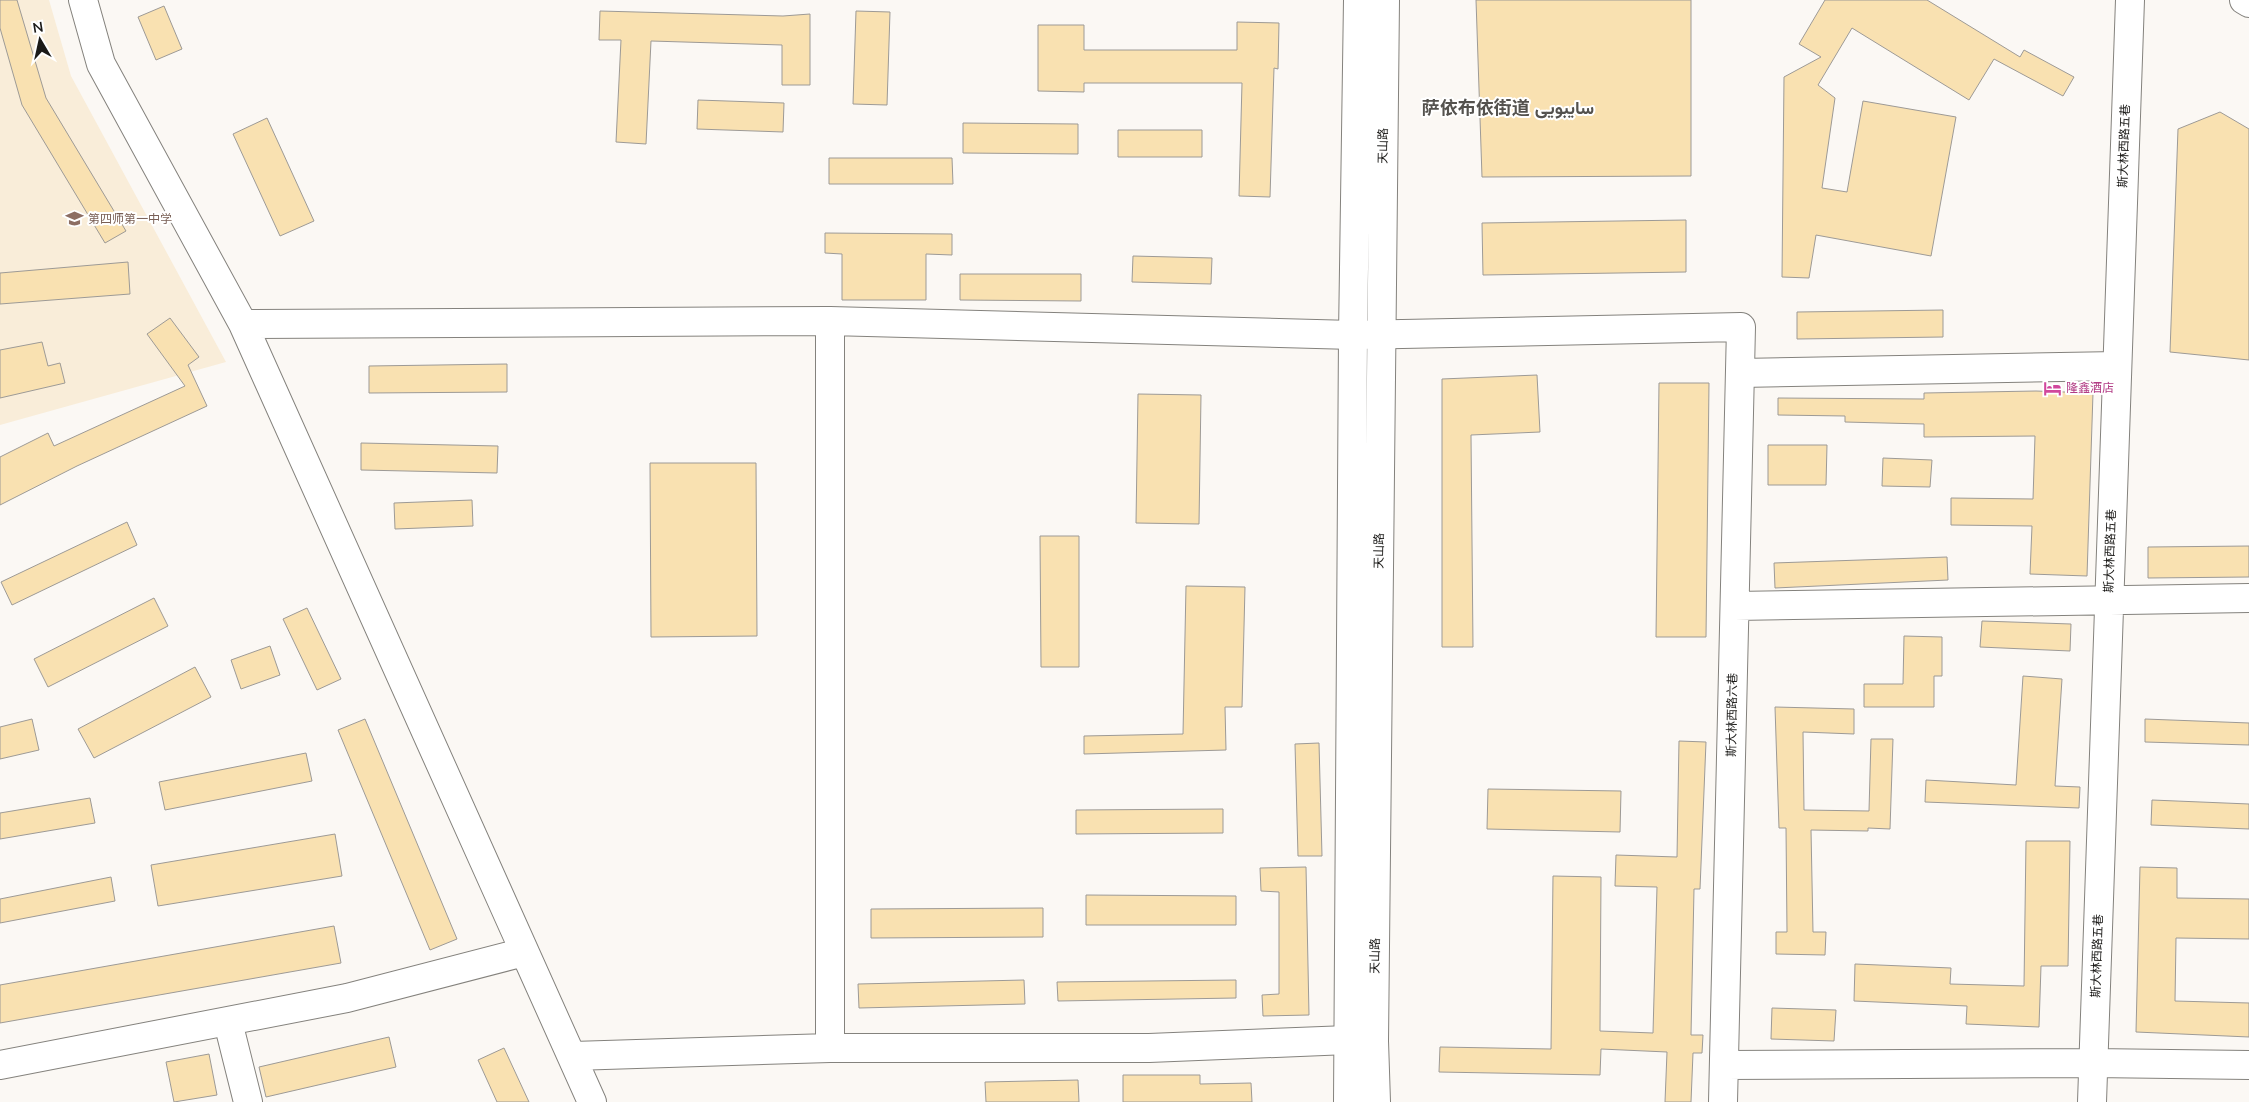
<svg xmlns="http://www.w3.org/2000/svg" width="2249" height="1102" viewBox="0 0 2249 1102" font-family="Mulish,Vazirmatn,'Noto Sans SC',sans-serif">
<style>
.education{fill:#f9edd9}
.building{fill:#f9e1b1;stroke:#9d9a96}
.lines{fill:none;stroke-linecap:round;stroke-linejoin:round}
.minor-casing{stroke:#84827d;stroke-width:30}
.major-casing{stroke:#84827d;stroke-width:30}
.minor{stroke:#fff;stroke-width:28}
.major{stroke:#fff;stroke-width:28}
.labels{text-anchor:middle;stroke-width:4;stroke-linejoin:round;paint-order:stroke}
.street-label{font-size:12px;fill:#1b1a18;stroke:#fff}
.education-label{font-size:12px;fill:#785e54;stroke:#fff;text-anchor:start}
.hotel-label{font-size:12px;fill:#b23c85;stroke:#fff;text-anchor:start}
.district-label{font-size:18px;font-weight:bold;fill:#54524e;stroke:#fff}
</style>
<rect width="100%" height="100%" fill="#fbf8f4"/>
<!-- education -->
<path class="education" d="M0 0H49L71 76 226 362 0 425Z"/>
<!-- building -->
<path class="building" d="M0 0H17L46 98 126 231 105 243 22 105 0 28Z
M1476 0H1691V176L1482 177Z
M1825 0H1927L2020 57 2024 50 2074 77 2063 96 1994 59 1969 100 1852 28 1818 85 1835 98 1822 188 1847 192 1863 101 1956 117 1931 256 1816 235 1809 278 1782 277 1784 77 1821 57 1799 44Z
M164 6 182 49 156 60 138 17Z
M600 11 783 16 810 14V85H782V45L651 41 646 144 616 142 621 40H599Z
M856 11 890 12 887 105 853 104Z
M1237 22 1279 23 1278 69 1274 68 1270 197 1239 196 1242 83H1084V92L1038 91V25H1084V50H1237Z
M698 100 784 103 783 132 697 129Z
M2220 112 2249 129V360L2170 352 2178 129Z
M267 118 314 221 280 236 233 134Z
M963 123 1078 124V154L963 153Z
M1118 130H1202V157H1118Z
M829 158H952L953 184H829Z
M1686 220V272L1483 275 1482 223Z
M825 233 952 234V255L926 254V300H842V254L825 253Z
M1133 256 1212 258 1211 284 1132 282Z
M128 262 130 294 0 304V273Z
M960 274H1081V301L960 300Z
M1943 310V337L1797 339V312Z
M170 318 199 357 188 365 207 406 77 466 0 505V457L48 433 54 446 185 386 147 334Z
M42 342 48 366 60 363 65 383 0 398V350Z
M507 364V392L369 393V366Z
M1537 375 1540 432 1471 435 1473 647H1442V379Z
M1659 383H1709L1706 637H1656Z
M2036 391 2093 393 2087 576 2030 574 2032 526 1951 525V498L2033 499 2035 436 1924 437V424L1845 422V416L1778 415V398L1924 399V393Z
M1138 394 1201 395 1199 524 1136 523Z
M361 443 498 446 497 473 361 470Z
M1768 445H1827L1826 485H1768Z
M1883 458 1932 460 1930 487 1882 486Z
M650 463H756L757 636 651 637Z
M472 500 473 526 395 529 394 503Z
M127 522 137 545 12 605 1 582Z
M1040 536H1079V667H1041Z
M2249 546V577L2148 578V547Z
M1947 557 1948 580 1775 588 1774 563Z
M1186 586 1245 587 1242 707H1225L1226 750 1084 754V736L1183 734Z
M154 598 168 626 48 687 34 659Z
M307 608 341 679 317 690 283 619Z
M1982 621 2071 624 2070 651 1980 647Z
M1904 636 1942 637V676H1934V707H1864V684H1903Z
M270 646 280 675 241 689 231 660Z
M195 667 211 697 94 758 78 729Z
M2023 676 2062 679 2055 786 2080 787 2079 808 1925 802 1926 780 2016 785Z
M1775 707 1854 709V734L1803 732 1804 810 1869 811 1871 739H1893L1890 829 1868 828V831L1811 830 1813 932H1826L1825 955 1776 954V932H1787L1786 828H1779Z
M32 719 39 750 0 759V727Z
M365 719 457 939 430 950 338 730Z
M2145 719 2249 723V745L2145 742Z
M1679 741 1706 742 1700 889H1694L1691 1035H1703L1702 1053H1693L1691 1102H1665L1667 1052 1601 1049 1600 1075 1439 1072 1440 1047 1551 1049 1553 876 1601 877 1600 1031 1653 1033 1657 887 1615 886 1616 855 1677 857Z
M1319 743 1322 856H1298L1295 744Z
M306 753 312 781 165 810 159 782Z
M1488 789 1621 791 1620 832 1487 829Z
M90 798 95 823 0 839V813Z
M2152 800 2249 804V829L2151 825Z
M1223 809V833L1076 834V810Z
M335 834 342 876 158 906 151 865Z
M2026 841H2070L2068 966H2041L2039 1027 1966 1024 1967 1006 1854 1001 1855 964 1951 968 1950 984 2024 986Z
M1306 867 1309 1015 1263 1016 1262 995 1279 994V892L1261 891 1260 868Z
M2140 867 2177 868V898L2249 899V939L2176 938 2175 1001 2249 1003V1037L2136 1032Z
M111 877 115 901 0 923V899Z
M1086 895 1236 896V925H1086Z
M1043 908V937L871 938V909Z
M334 926 341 963 0 1023V985Z
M1024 980 1025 1004 859 1008 858 984Z
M1236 980V998L1058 1001 1057 982Z
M1772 1008 1836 1010 1834 1041 1771 1039Z
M389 1037 396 1067 266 1097 259 1067Z
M504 1048 529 1102H497L478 1060Z
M209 1054 217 1095 174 1102 166 1062Z
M1123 1075H1200V1084L1251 1083 1252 1102H1123Z
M1078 1080 1079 1102H986L985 1082Z"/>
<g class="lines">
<defs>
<path id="minor" d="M83 0 101 64 243 324 592 1102
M243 324 830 321 1353 335 1741 327 1723 1102
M1740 373 2117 366
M1735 606 2249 598
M228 1022 248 1102
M830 1048V321
M573 1056 830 1048H1149L1348 1040
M0 1065 347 998 524 952
M1724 1065 2093 1063 2249 1065
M2092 1102 2130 0"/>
<path id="major" d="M2244 0 2249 3
M1348 1102 1353 335 1358 0
M1376 1102 1374 1041 1385 0"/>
</defs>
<!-- minor casing -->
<use href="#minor" class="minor-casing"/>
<!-- major casing -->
<use href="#major" class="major-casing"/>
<!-- minor -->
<use href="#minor" class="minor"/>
<!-- major -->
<use href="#major" class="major"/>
</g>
<!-- icons -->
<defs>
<symbol id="school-bare" viewBox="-9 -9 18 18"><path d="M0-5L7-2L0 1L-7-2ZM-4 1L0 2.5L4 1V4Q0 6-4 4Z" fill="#8d6e63" stroke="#fff" stroke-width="2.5" paint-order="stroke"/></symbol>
<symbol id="hotel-bare" viewBox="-9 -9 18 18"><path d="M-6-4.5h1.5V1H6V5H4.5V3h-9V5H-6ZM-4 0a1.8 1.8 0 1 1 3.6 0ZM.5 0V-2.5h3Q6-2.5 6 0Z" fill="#d1479c" stroke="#fff" stroke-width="2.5" paint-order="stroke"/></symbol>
</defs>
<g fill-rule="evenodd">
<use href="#school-bare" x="62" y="206" width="25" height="25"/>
<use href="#hotel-bare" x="2040" y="376" width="25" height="25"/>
</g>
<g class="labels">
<!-- street labels -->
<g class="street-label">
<text transform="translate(1383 146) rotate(-89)" y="4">天山路</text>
<text transform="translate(2124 146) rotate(-88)" y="4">斯大林西路五巷</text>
<text transform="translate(1379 551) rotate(-89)" y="4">天山路</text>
<text transform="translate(2110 551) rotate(-88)" y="4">斯大林西路五巷</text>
<text transform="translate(1732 715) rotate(-89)" y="4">斯大林西路六巷</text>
<text transform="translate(1375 956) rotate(-89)" y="4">天山路</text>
<text transform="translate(2097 956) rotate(-88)" y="4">斯大林西路五巷</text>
</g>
<!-- education labels -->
<g class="education-label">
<text x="88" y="223">第四师第一中学</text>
</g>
<!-- hotel labels -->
<g class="hotel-label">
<text x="2066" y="392">隆鑫酒店</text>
</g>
<!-- district labels -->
<g class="district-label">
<text x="1508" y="114">萨依布依街道 سايبويى</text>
</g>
</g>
<!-- north arrow -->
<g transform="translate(40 40) rotate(351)" stroke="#ffffff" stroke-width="4" paint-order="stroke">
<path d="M0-4L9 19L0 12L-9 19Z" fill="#1b1a18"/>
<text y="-8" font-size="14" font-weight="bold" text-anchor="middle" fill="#1b1a18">N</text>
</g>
</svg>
